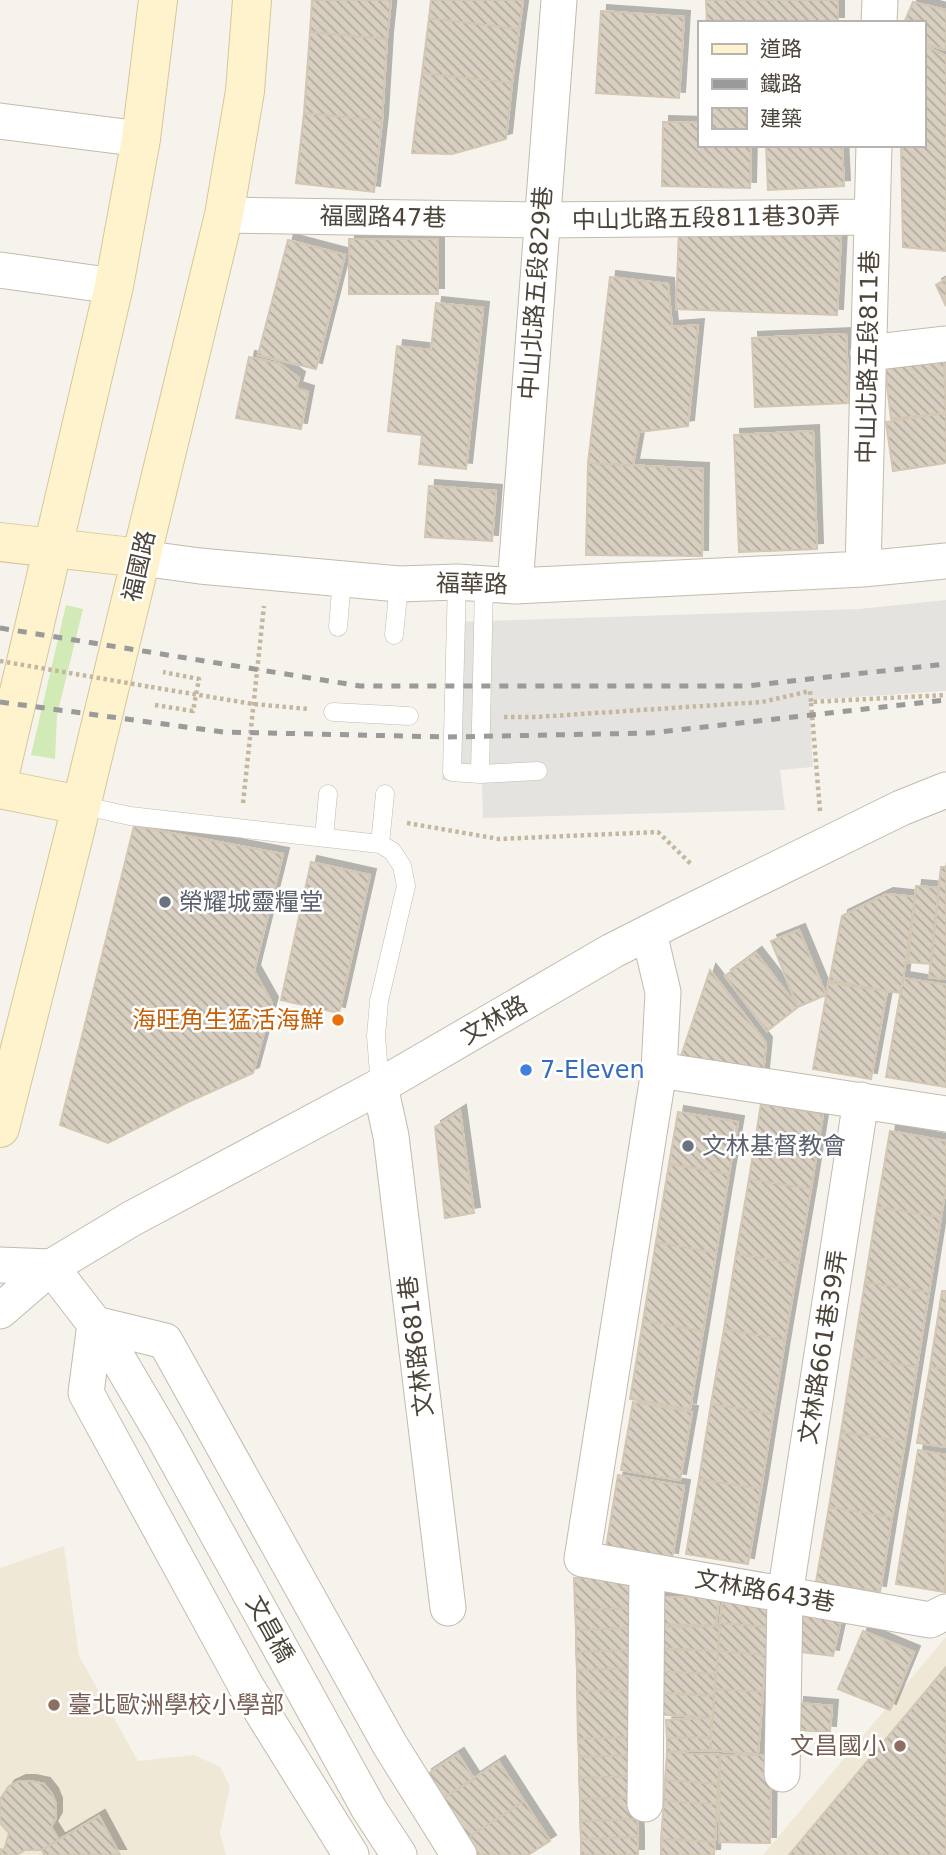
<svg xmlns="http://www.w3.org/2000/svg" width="946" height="1855" viewBox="0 0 946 1855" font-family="'DejaVu Sans','Noto Sans TC',sans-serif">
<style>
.education{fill:#efe8d6}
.grass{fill:#d2eab5}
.parking{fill:#e5e3e0}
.building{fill:url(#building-back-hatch);stroke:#d3c7b4;stroke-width:2;filter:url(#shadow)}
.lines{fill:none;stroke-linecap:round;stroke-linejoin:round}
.lane-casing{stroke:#c2bbae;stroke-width:19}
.street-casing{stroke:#c2bbae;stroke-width:37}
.secondary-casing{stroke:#d6c79b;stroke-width:40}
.path{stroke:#c4b79f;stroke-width:4.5;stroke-dasharray:3.5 3.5;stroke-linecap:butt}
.lane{stroke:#fff;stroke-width:18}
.street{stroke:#fff;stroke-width:35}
.secondary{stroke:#fff3cd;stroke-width:38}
.rail{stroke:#9a9a9a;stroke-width:5;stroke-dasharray:9 9;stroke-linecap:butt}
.path-bridge{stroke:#c4b79f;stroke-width:4.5;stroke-dasharray:3.5 3.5;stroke-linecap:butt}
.worship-dot{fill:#6b7280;stroke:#fff;stroke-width:2.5}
.food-dot{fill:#e8710a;stroke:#fff;stroke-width:2.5}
.shop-dot{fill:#3f7fe0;stroke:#fff;stroke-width:2.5}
.education-dot{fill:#8d6e63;stroke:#fff;stroke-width:2.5}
.labels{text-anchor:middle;stroke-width:5;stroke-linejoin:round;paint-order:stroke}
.street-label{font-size:24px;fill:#4b4439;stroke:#fff}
.worship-label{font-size:24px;fill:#5b616d;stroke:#fff;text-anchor:start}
.food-label{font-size:24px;fill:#c56008;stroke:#fff;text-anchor:end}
.shop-label{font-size:24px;fill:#366cbe;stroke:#fff;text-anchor:start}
.education-label{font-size:24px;fill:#785e54;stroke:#fff;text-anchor:start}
</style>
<defs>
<pattern id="building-back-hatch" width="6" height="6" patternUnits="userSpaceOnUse" patternTransform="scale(1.75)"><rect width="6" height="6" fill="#d8cfc1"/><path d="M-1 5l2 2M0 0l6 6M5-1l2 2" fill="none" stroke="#b1aa9e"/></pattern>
<filter id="shadow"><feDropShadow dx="6" dy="-6" stdDeviation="0" flood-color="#0004"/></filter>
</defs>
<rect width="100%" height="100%" fill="#f6f3ec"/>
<!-- education -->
<path class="education" d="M64 1546 79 1656 138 1761 194 1755 220 1767 230 1786 220 1833 226 1855H0V1568Z
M946 1637V1855H763Z"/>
<!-- grass -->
<path class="grass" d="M66 605 83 609 57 715 55 759 31 755Z"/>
<!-- parking -->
<path class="parking" d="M946 600V691L809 700 813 767 780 770 785 810 483 818 482 782 442 780 453 622 859 609Z"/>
<!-- building -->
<path class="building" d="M312 0H391L387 39 310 32Z
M431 0H523L519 29 429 18Z
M706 0H838V23H707Z
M913 2 946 10V50L923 43V23H904Z
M601 11 684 17 679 98 596 93Z
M429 18 519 29 512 83 422 73Z
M310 32 387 39 382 121 304 113Z
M923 45 946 56V251L903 247 901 145H923Z
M422 73 512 83 506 139 452 154 412 153Z
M304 113 382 121 374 192 296 183Z
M663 122 699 123V145H751L750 188 662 186Z
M766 145H842L844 186 768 190Z
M679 229 841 236 837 315 676 309Z
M349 239H438V294H349Z
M288 240 345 255 316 369 258 355Z
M610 277 668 284 672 327 698 325 688 426 639 432 633 465 588 463Z
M946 279V306L936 285Z
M436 303 483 308 466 469 419 464 422 435 388 431 397 346 431 350Z
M846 334 849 403 755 407 752 338Z
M249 357 280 364 299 378 296 388 308 392 301 429 236 418Z
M944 361 946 413 891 419 885 368Z
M946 413V463L893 471 886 422Z
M813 431 817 549 739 552 734 435Z
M588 463 703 469 702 556 586 555Z
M429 486 496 491 492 541 425 537Z
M134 826 283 854 254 971 272 1003 253 1073 186 1103 108 1143 60 1125Z
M311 862 370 875 339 1013 281 1000Z
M941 867H946V979L929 977Z
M916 886 939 888 931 964 908 962Z
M887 894 915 897 901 993 829 983 842 916Z
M799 930 826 995 798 1007 771 941Z
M756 953 798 1007 767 1031 725 976Z
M710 970 766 1043 763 1074 681 1056Z
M903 978 946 985V1087L886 1077Z
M829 980 887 991 871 1079 813 1069Z
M761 1104 823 1114 811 1189 749 1179Z
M460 1111 474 1213 445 1218 435 1127Z
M678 1112 738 1122 729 1174 669 1164Z
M890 1131 946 1141V1187L941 1217 877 1207Z
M669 1164 729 1174 716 1253 656 1242Z
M749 1179 811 1189 798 1264 736 1254Z
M877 1207 941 1217 929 1292 865 1282Z
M656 1242 716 1253 703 1331 643 1321Z
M736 1254 798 1264 785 1340 724 1329Z
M865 1282 929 1292 917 1367 853 1356Z
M942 1291H946V1369L930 1367Z
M643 1321 703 1331 690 1409 630 1399Z
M724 1329 785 1340 773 1414 711 1404Z
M853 1356 917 1367 905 1442 841 1432Z
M930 1367 946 1369V1447L917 1443Z
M633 1402 692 1412 680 1480 621 1470Z
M711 1404 773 1414 761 1489 699 1479Z
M841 1432 905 1442 892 1517 829 1507Z
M918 1450 946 1455 945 1592 896 1584Z
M618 1475 684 1486 672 1559 606 1548Z
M699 1479 761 1489 748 1564 686 1554Z
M829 1507 892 1517 880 1592 816 1582Z
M631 1576 632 1608 575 1610 574 1578Z
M723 1596 770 1600 768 1627 720 1623Z
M658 1597H719L716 1626 654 1628Z
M632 1608V1628L576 1630 575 1610Z
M804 1616 841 1620 833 1656 791 1651Z
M720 1623 768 1627 766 1655 718 1651Z
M660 1624 719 1626 718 1651 659 1649Z
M632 1628 633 1650 576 1652V1630Z
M863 1631 914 1652 890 1710 838 1689Z
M657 1648 718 1651 716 1674 656 1671Z
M633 1650V1668L577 1670 576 1652Z
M718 1651 766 1655 763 1692 715 1689Z
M946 1667V1855H789Z
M633 1668 634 1690 577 1691V1670Z
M656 1671 715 1674 714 1696 656 1693Z
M715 1689 763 1692 758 1754 710 1750Z
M634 1690 635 1737 578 1739 577 1691Z
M657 1692 714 1696 713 1718 655 1714Z
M798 1703 832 1706 830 1732 796 1730Z
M711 1718V1737L667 1738 666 1720Z
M635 1737 636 1755 579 1757 578 1739Z
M711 1737V1750L667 1752V1738Z
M667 1752 720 1755 718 1784 665 1780Z
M458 1754 474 1779 442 1799 426 1775Z
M636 1755V1776L579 1778V1757Z
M720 1755H771L770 1843 719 1842Z
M499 1762 524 1801 467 1838 442 1799Z
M636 1776 637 1797 580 1799 579 1778Z
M665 1780 718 1784 717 1804 664 1801Z
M20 1781H30L44 1784 52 1794 56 1804V1818L51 1827 59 1840 42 1850H25L17 1855H0V1849L4 1850 9 1833 0 1823V1799L9 1786Z
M637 1797V1819L580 1821V1799Z
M524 1801 550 1841 528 1855H478L467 1838Z
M664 1801 717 1804 715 1842 661 1839Z
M99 1816 120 1855H44L42 1850Z
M637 1819 638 1837 581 1839 580 1821Z
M638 1837V1855H581V1839Z
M661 1839 715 1842 714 1855H661Z"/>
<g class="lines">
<defs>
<path id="lane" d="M457 582 452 772 480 774 538 771
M338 627 342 579
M394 635 399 584
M333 712 409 716
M480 774 484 583
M80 805 130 816 380 844 392 851 402 866 406 886 379 1001 376 1036 380 1086
M324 837 328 794
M380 844 385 794"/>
<path id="street" d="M879 23 880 0
M0 121 141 139
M224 215 541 220 871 217
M0 270 114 286
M868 353 946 344
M141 558 200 566 399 584 457 582 515 586 863 569 946 561
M863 569 874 145
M515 586 559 0
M649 933 663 992 659 1070 582 1559 930 1620 946 1612
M659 1070 946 1114
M380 1086 391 1136 448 1608
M0 1265 51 1267
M51 1267 95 1324 117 1357 164 1437 369 1809 399 1855
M0 1311 51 1267 131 1219 380 1086 612 951 675 919 901 808 946 790
M782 1774 785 1595 861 1100
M645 1804 647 1571
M351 1855 246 1686 86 1393 95 1324 165 1341 390 1745 459 1855"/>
<path id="secondary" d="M0 542 141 558
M0 773 114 286 141 139 158 0
M0 789 80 805
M0 1128 74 835 224 215 245 91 252 0"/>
</defs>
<!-- lane casing -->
<use href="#lane" class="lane-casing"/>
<!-- street casing -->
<use href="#street" class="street-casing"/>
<!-- secondary casing -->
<use href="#secondary" class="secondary-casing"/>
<!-- path -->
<path class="path" d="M151 687 253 704 309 709
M155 705 193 711 199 679 163 672
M504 717H536L762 702 810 691 811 702
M243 803 264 606
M820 811 811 702 946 695
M407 823 499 839 658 832 692 865"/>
<!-- lane -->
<use href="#lane" class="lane"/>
<!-- street -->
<use href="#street" class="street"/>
<!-- secondary -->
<use href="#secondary" class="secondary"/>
<!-- rail -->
<path class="rail" d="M0 628 360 686H746L946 664
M0 702 223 732 447 737 651 733 946 700"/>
<!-- path-bridge -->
<path class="path-bridge" d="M0 661 151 687"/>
</g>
<!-- markers -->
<g class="worship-dot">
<circle cx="165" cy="902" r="7"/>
<circle cx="688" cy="1146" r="7"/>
</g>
<circle class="food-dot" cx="338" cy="1020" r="7"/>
<circle class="shop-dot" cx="526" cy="1070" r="7"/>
<g class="education-dot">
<circle cx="54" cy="1705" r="7"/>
<circle cx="900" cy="1746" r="7"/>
</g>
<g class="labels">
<!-- street labels -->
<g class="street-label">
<text transform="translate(383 217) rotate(1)" y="8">福國路47巷</text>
<text transform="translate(706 218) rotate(-1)" y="8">中山北路五段811巷30弄</text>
<text transform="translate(536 293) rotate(-86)" y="8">中山北路五段829巷</text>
<text transform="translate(868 357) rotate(-89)" y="8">中山北路五段811巷</text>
<text transform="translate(139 566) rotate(-77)" y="8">福國路</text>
<text transform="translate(472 584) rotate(1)" y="8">福華路</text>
<text transform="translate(494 1020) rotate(-30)" y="8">文林路</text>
<text transform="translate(416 1346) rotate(-97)" y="8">文林路681巷</text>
<text transform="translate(823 1347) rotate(-81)" y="8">文林路661巷39弄</text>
<text transform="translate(765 1591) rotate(10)" y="8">文林路643巷</text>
<text transform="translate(270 1629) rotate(61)" y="8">文昌橋</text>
</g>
<!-- worship labels -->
<g class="worship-label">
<text x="179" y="910">榮耀城靈糧堂</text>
<text x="702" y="1154">文林基督教會</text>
</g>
<!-- food labels -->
<g class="food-label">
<text x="324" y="1028">海旺角生猛活海鮮</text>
</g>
<!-- shop labels -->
<g class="shop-label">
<text x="540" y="1078">7-Eleven</text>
</g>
<!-- education labels -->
<g class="education-label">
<text x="68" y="1713">臺北歐洲學校小學部</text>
<text x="886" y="1754" text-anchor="end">文昌國小</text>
</g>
</g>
<!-- legend -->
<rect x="698" y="21" width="228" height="126" fill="#ffffff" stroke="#b7b4b0" stroke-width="2"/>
<rect x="712" y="44" width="35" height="10" fill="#fff3cd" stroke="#b7b4b0" stroke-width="2"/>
<text x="760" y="56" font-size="21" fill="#4b4439">道路</text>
<rect x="712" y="79" width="35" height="10" fill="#9a9a9a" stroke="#b7b4b0" stroke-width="2"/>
<text x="760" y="91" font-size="21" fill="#4b4439">鐵路</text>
<rect x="712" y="108" width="35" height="21" fill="url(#building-back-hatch)" stroke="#b7b4b0" stroke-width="2"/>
<text x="760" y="126" font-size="21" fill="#4b4439">建築</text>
</svg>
